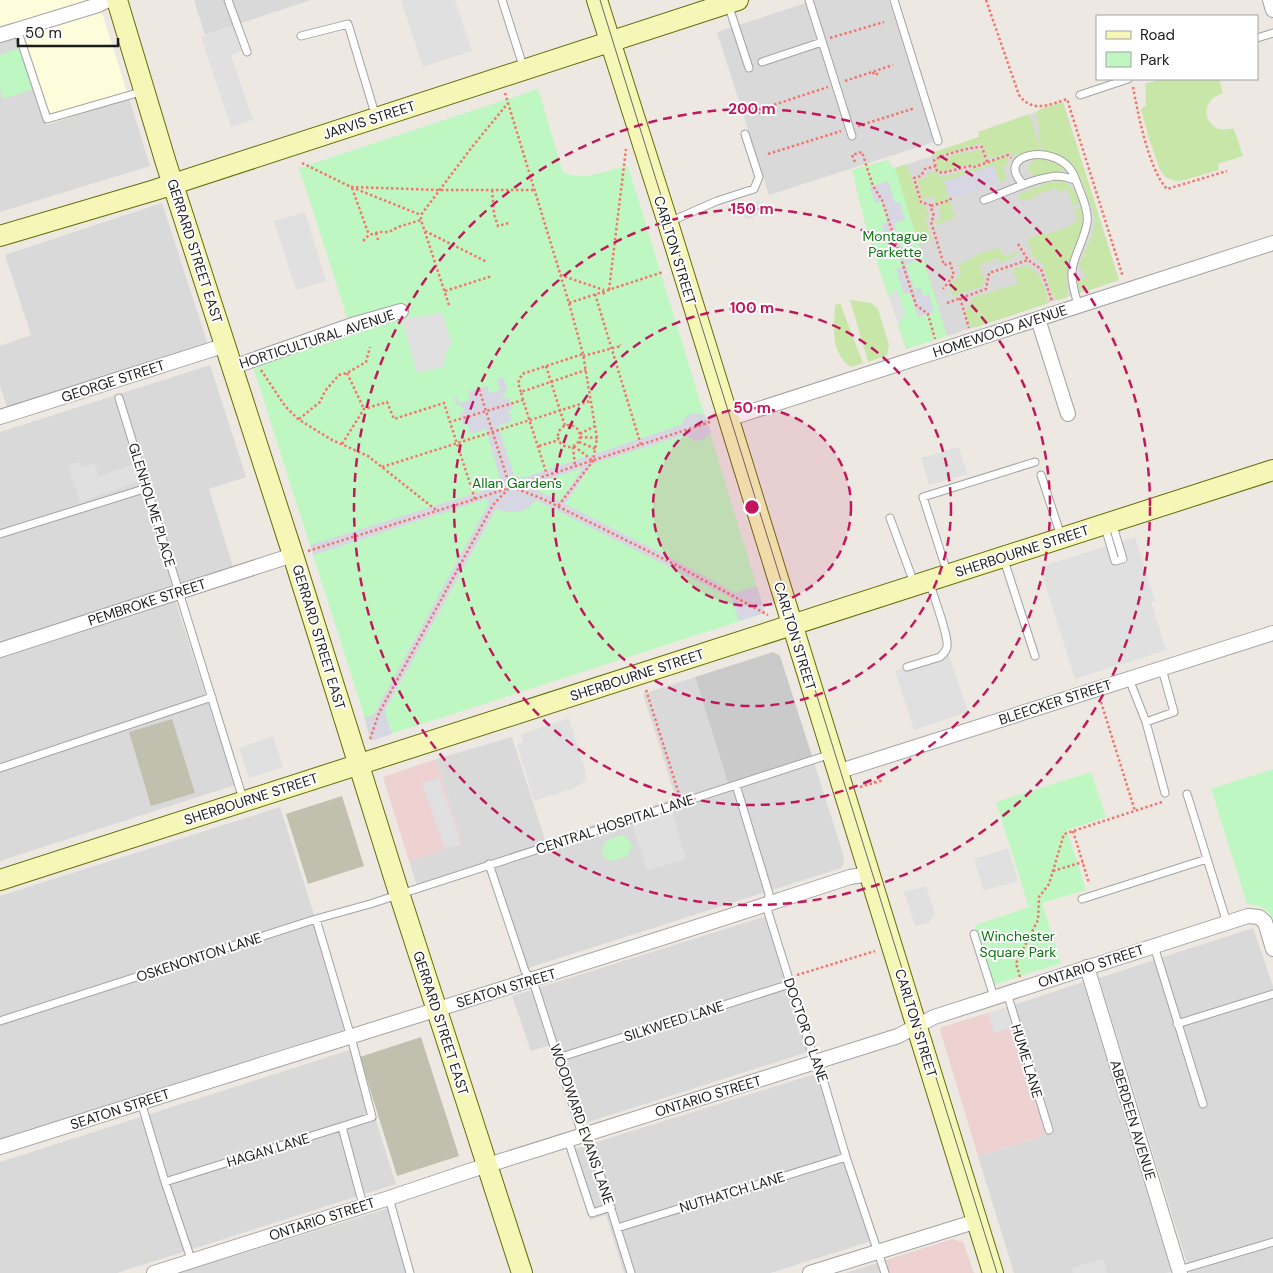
<svg xmlns="http://www.w3.org/2000/svg" width="1273" height="1273" viewBox="0 0 1273 1273" font-family="'DM Sans',sans-serif">
<style>
.residential{fill:#dad9d9}
.commercial{fill:#eed1d1}
.education{fill:#fdfcdb}
.religious{fill:#cacaca}
.construction{fill:#c1c0ae}
.grass{fill:#c9e6a9}
.park{fill:#bff7c2}
.parking{fill:#e0e0e0}
.plaza{fill:#d6d7e3;fill-rule:evenodd}
.lines{fill:none;stroke-linecap:round;stroke-linejoin:round}
.lane-casing{stroke:#a3a3a3;stroke-width:9}
.street-casing{stroke:#a3a3a3;stroke-width:16}
.secondary-casing{stroke:#666d09;stroke-width:22}
.path{stroke:#f4756c;stroke-width:2.5;stroke-dasharray:2.5 2.5;stroke-linecap:butt}
.lane{stroke:#fff;stroke-width:7}
.street{stroke:#fff;stroke-width:14}
.secondary{stroke:#f6f6b7;stroke-width:20}
.tram{stroke:#6a6a6a;stroke-width:1}
.ring{fill:none;stroke:#c2185b;stroke-width:2.5;stroke-dasharray:9 6}
.labels{text-anchor:middle;stroke-width:4;stroke-linejoin:round;paint-order:stroke}
.street-label{font-size:14px;fill:#1c1c1c;stroke:#fff}
.park-label{font-size:14px;fill:#0f7514;stroke:#fff}
.centre{fill:#c2185b;stroke:#fff;stroke-width:2.5}
.ring-label{font-size:15px;text-anchor:middle;font-weight:bold;fill:#c2185b;stroke:#fff;stroke-width:4;stroke-linejoin:round;paint-order:stroke}
</style>
<rect width="100%" height="100%" fill="#ede9e2"/>
<!-- residential -->
<path class="residential" d="M194 0H311L205 35Z
M815 0H889L934 142 769 195 717 32Z
M14 22 46 124 129 98 150 166 0 212V26Z
M1063 102 1119 280 947 336 895 168 932 156 935 152 979 137 978 132 1036 112 1043 108Z
M162 203 208 345 8 410 0 386V346L31 335 5 255Z
M210 365 246 477 209 489 233 567 0 641V432Z
M175 600 235 785 0 861V657Z
M695 677 728 783 812 756 844 857 843 865 841 868 522 970 487 862 417 885 409 861 463 844 436 759 512 737 545 840 676 798 643 694Z
M280 807 350 1028 0 1139V896Z
M766 916 808 1052 576 1126 550 1045 531 1051 512 996Z
M1253 928 1273 986V1273H1190L1099 978Z
M1083 982 1171 1272 1166 1273H1107L1103 1259 1072 1269 1073 1273H1014L978 1156 1046 1135 1008 1007Z
M353 1049 396 1184 117 1273H0V1162Z
M818 1073 872 1241 770 1273H624L606 1215 590 1220 568 1151Z
M389 1208 409 1273H180Z
M877 1263 880 1273H845Z"/>
<!-- commercial -->
<path class="commercial" d="M436 759 463 844 409 861 383 777Z
M1008 1007 1046 1135 978 1156 940 1030 942 1027Z
M952 1239 963 1242 974 1273H880L877 1263Z"/>
<!-- education -->
<path class="education" d="M0 0H98L129 98 46 125 14 22 0 26Z"/>
<!-- religious -->
<path class="religious" d="M773 652 780 656 812 756 728 783 695 677Z"/>
<!-- construction -->
<path class="construction" d="M172 719 195 793 151 806 129 732Z
M342 796 364 866 308 884 286 814Z
M421 1037 459 1156 397 1176 360 1057Z"/>
<!-- grass -->
<path class="grass" d="M1161 79H1219L1223 93C1220 95 1215 96 1212 99 1203 108 1205 124 1219 129 1223 130 1229 128 1234 129L1243 156 1218 164 1219 170 1184 180 1176 181 1167 178 1163 175 1159 167 1149 139 1141 109 1146 105 1145 84Z
M1063 102 1119 280 1084 292 1079 288 1077 283 1086 277 1079 264C1084 253 1095 232 1095 220 1094 213 1090 205 1088 198 1079 171 1071 158 1042 151L1038 135H1040L1036 112 1043 108Z
M1029 114 1041 151H1031L1011 156 1009 152 988 159 981 143 934 157 932 156 935 152 979 137 978 132Z
M981 149 985 161 973 166 971 164 939 172 936 161 938 160 967 151 970 153Z
M1007 156 1009 163 1003 167 1007 180 999 182 994 166 944 182 949 199 936 203 933 196 923 200 917 180 927 177V174L936 171 938 175 942 177 989 164V162Z
M1037 158C1047 158 1055 161 1063 167V171L1037 177 1033 176 1028 169 1029 165Z
M888 160 891 167 895 168 907 164 921 205H925L929 217 925 218 932 240 919 244 947 336 904 294 906 349 898 324 904 314 896 289 889 298 868 234 852 170Z
M1056 180C1071 182 1075 191 1080 204L1073 206 1067 189 1058 192 1056 188 1035 195V198L1019 200 1018 197 1021 193Z
M950 201 955 218 935 225 934 222 941 219 939 205Z
M1081 208C1087 236 1072 246 1067 271 1065 281 1070 289 1066 298L1057 300 1053 297 1042 263 1033 257 1027 239 1046 232 1047 234 1069 227V224L1078 221 1074 210Z
M999 248 1005 256 1017 252 1018 255 1000 263 999 258 980 265 985 283 983 286 953 296 949 287 961 273 958 263 974 258V255Z
M1027 265 1040 276 1048 299 1046 304 973 328 969 325 964 309H967L973 300 971 298 1006 287 1018 285 1013 269Z
M850 300 871 303 878 309 889 345 887 355 868 362Z
M840 303 863 363 851 367C830 353 834 328 835 305Z"/>
<!-- park -->
<path class="park" d="M20 48 33 89 3 99 0 89V55Z
M538 89 563 172C583 183 608 169 628 166L765 613 372 740 253 367 401 319 407 302 348 320 299 168Z
M888 160 891 167 895 168 947 336 906 349 898 324 904 314 896 289 889 298 868 234 852 170Z
M1273 769V919C1268 909 1258 904 1247 904L1211 789Z
M1091 772 1106 817 1067 830 1086 890 1042 903 1061 963 993 985 975 925 1029 907 996 802Z
M622 835 629 840 632 847 628 856 611 861 604 857 602 850 606 841Z"/>
<!-- parking -->
<path class="parking" d="M401 0H455L472 51 423 67Z
M233 26 241 51 231 55 253 120 231 127 201 37Z
M758 201 769 211 747 219 735 210Z
M305 212 326 281 296 290 274 221Z
M896 289 905 314 898 324 889 298Z
M442 313 452 344 447 349 443 367 417 373 402 319Z
M959 447 967 474 929 485 921 458Z
M79 462 81 468 94 463 99 476 134 464 139 482 80 502 68 466Z
M1135 537 1155 601 1151 602 1166 650 1075 679 1040 567Z
M948 653 968 712 914 730 895 671Z
M569 718 584 767 586 775 585 781 575 788 534 801 517 744 523 742 521 734Z
M273 736 283 767 249 778 239 748Z
M439 778 461 844 445 849 422 783Z
M671 809 686 859 647 871 632 822Z
M1008 848 1018 881 984 891 974 859Z
M926 886 935 913 929 923 915 926 904 892Z
M1008 1007 1014 1027 994 1033 988 1013Z
M1103 1259 1107 1273H1073L1072 1268Z"/>
<!-- plaza -->
<path class="plaza" d="M994 165 999 182 949 199 944 181Z
M888 181 895 203 900 202 905 220 894 223 901 247 912 244 917 260 906 264 914 289 920 288 923 296 929 294 934 312 918 317 910 293 904 294 896 269 903 267 896 246 889 248 882 224 888 222 881 201 875 203 870 187Z
M503 377 507 388 503 395 505 399 509 398 513 409 509 411 512 421 498 426 514 475 518 476 520 479 681 425 685 418 692 413 705 415 711 432 704 439 696 441 692 440 685 435 592 464 565 504 679 562 735 593 757 586 765 613 739 621 731 598 536 500 530 507 519 512H507L496 509 388 705 385 712 392 734 371 741 364 717H370L374 714 489 503 486 499 313 555 310 545 498 486 500 479 486 429 471 434 467 424 463 425 460 415V413L464 412 463 407 456 404 454 398 457 397 459 403 470 400 468 392 487 386 490 393 500 390 497 379ZM583 468 560 501 538 491V482Z"/>
<g class="lines">
<defs>
<path id="lane" d="M228 0 247 52
M502 0 524 69
M809 0 852 136
M894 0 938 141
M728 4 749 68
M17 29 47 119 144 91
M301 36 348 24 376 117
M1257 38 1273 33
M762 62 822 42
M1080 95 1128 79
M1023 184C994 154 1052 143 1071 170 1075 176 1077 184 1080 191 1092 220 1088 225 1077 253 1075 259 1072 265 1072 272 1071 283 1076 295 1078 306
M984 200C1007 192 1031 179 1056 176 1062 176 1069 178 1075 180
M669 222 717 201 754 189 759 177 745 134
M119 398 243 799
M1041 475 1061 536
M890 518 914 583
M1105 527 1115 561 1123 559 1112 523
M0 534 147 488
M1003 557 1035 656
M947 572 923 497 1035 462
M907 667 940 657C943 654 946 652 947 647 949 636 933 595 929 581
M1129 679 1146 722 1174 712 1162 669
M1146 722 1165 793
M0 768 212 697
M736 785 769 894 768 912 812 1053 820 1069 846 1157 885 1273
M1187 794 1227 923
M489 864 525 971 535 987 580 1128 592 1148 631 1273
M1082 899 1207 859
M974 934 994 997
M1154 946 1203 1104
M1007 993 1049 1130
M0 1021 316 919 370 904 831 754
M1177 1024 1273 994
M558 1058 790 984
M141 1102 165 1182 372 1117 351 1037 316 919
M342 1127 363 1205
M568 1140 592 1213 611 1207
M165 1182 192 1262
M389 1198 410 1273
M617 1228 846 1157
M1179 1270 1273 1242"/>
<path id="street" d="M1270 0 1273 10
M0 35 98 5 108 0
M1038 319 1068 414
M233 367 352 325 401 311
M0 417 226 345
M728 419 1273 243
M0 650 293 555
M837 772 1273 633
M1087 967 1180 1273
M0 1147C283 1057 568 970 850 877L869 874
M154 1273 389 1198 469 1171 898 1036 934 1017 1248 916 1259 917 1265 922 1273 949
M810 1273 977 1221"/>
<path id="secondary" d="M117 0 166 163 293 555 399 893 522 1273
M597 0 668 223 993 1273
M0 236 155 190 738 0
M0 880 1273 470"/>
</defs>
<!-- lane casing -->
<use href="#lane" class="lane-casing"/>
<!-- street casing -->
<use href="#street" class="street-casing"/>
<!-- secondary casing -->
<use href="#secondary" class="secondary-casing"/>
<!-- path -->
<path class="path" d="M986 0 1019 95C1032 113 1049 105 1067 99L1123 277
M830 38 884 22
M873 72 874 75 880 73
M845 81 893 65
M1133 87C1138 114 1149 170 1167 189L1227 171
M505 93 569 303 583 354 597 438 593 461 558 506
M755 111 828 87
M759 113 768 111 767 107
M858 126 915 108
M768 154 841 131
M855 162 852 155 862 152 873 186 882 200 916 305 928 314 935 339
M987 162 982 147C970 147 945 154 934 160L937 171 942 173 970 166 974 167 1008 155 1011 158
M302 163 351 187 421 215
M936 166 925 169 921 176 914 178 921 202 930 205 934 216 931 222 944 265 950 263 954 275 943 289
M351 187 439 190H533
M352 188 369 235
M492 190 494 214 498 226 509 223
M931 206 950 200 951 198
M425 231 487 262
M376 233 378 240
M363 241 369 235 379 232H389L398 227 421 220
M1018 244 1028 260
M560 275 604 290
M609 290 626 149
M445 291 492 276
M603 292 605 296
M595 294 641 445
M960 298 969 328
M569 303 663 272
M947 303 986 289 989 273 1028 260 1041 269 1052 301
M449 305 421 220V215L472 147 508 103
M583 356 621 346 620 345
M546 366 565 426
M261 370 285 406 298 419 332 440 368 456 436 510
M347 373 364 409
M479 389 510 487
M521 392 518 383 522 374 583 354
M523 400 521 392 586 370
M299 419 320 402 325 391 339 375 347 373 366 362 370 347
M558 436a11 11 0 1 1 22 0a11 11 0 1 1-22 0Z
M580 434 595 426
M580 437 597 438
M579 442 596 449
M342 444 364 409 387 402 394 419 444 403 450 422
M539 446 559 440
M574 446 593 461
M573 447 575 466
M382 467 590 401
M512 487 543 499 674 564 768 615
M475 499 450 422 453 421 523 400 547 475
M308 551 475 499 710 422
M646 690 679 794
M1101 702 1135 811
M370 739 379 713 493 505 509 488
M874 783 884 772
M860 787 884 780
M1073 831 1089 883
M1053 871 1083 862
M797 975 875 951
M1020 977 1016 963 1038 920 1039 897 1049 884 1064 834 1162 802"/>
<!-- lane -->
<use href="#lane" class="lane"/>
<!-- street -->
<use href="#street" class="street"/>
<!-- secondary -->
<use href="#secondary" class="secondary"/>
<!-- tram -->
<path class="tram" d="M600 0 997 1273"/>
</g>
<!-- distance rings -->
<circle cx="752" cy="507" r="99" fill="#c2185b" fill-opacity=".12"/>
<g class="ring">
<circle cx="752" cy="507" r="99"/>
<circle cx="752" cy="507" r="199"/>
<circle cx="752" cy="507" r="298"/>
<circle cx="752" cy="507" r="398"/>
</g>
<g class="labels">
<!-- street labels -->
<g class="street-label">
<text transform="translate(369 120) rotate(-18)" y="5">JARVIS STREET</text>
<text transform="translate(675 250) rotate(73)" y="5">CARLTON STREET</text>
<text transform="translate(195 251) rotate(72)" y="5">GERRARD STREET EAST</text>
<text transform="translate(1000 331) rotate(-18)" y="5">HOMEWOOD AVENUE</text>
<text transform="translate(317 339) rotate(-18)" y="5">HORTICULTURAL AVENUE</text>
<text transform="translate(113 381) rotate(-18)" y="5">GEORGE STREET</text>
<text transform="translate(152 505) rotate(73)" y="5">GLENHOLME PLACE</text>
<text transform="translate(1022 551) rotate(-18)" y="5">SHERBOURNE STREET</text>
<text transform="translate(147 602) rotate(-18)" y="5">PEMBROKE STREET</text>
<text transform="translate(795 636) rotate(73)" y="5">CARLTON STREET</text>
<text transform="translate(319 637) rotate(73)" y="5">GERRARD STREET EAST</text>
<text transform="translate(637 675) rotate(-18)" y="5">SHERBOURNE STREET</text>
<text transform="translate(1055 702) rotate(-18)" y="5">BLEECKER STREET</text>
<text transform="translate(251 799) rotate(-18)" y="5">SHERBOURNE STREET</text>
<text transform="translate(615 824) rotate(-18)" y="5">CENTRAL HOSPITAL LANE</text>
<text transform="translate(199 957) rotate(-18)" y="5">OSKENONTON LANE</text>
<text transform="translate(1091 966) rotate(-18)" y="5">ONTARIO STREET</text>
<text transform="translate(506 988) rotate(-17)" y="5">SEATON STREET</text>
<text transform="translate(674 1021) rotate(-18)" y="5">SILKWEED LANE</text>
<text transform="translate(441 1023) rotate(72)" y="5">GERRARD STREET EAST</text>
<text transform="translate(916 1023) rotate(73)" y="5">CARLTON STREET</text>
<text transform="translate(806 1030) rotate(71)" y="5">DOCTOR O LANE</text>
<text transform="translate(1027 1061) rotate(73)" y="5">HUME LANE</text>
<text transform="translate(708 1096) rotate(-17)" y="5">ONTARIO STREET</text>
<text transform="translate(120 1109) rotate(-18)" y="5">SEATON STREET</text>
<text transform="translate(1133 1120) rotate(73)" y="5">ABERDEEN AVENUE</text>
<text transform="translate(582 1124) rotate(71)" y="5">WOODWARD EVANS LANE</text>
<text transform="translate(268 1150) rotate(-17)" y="5">HAGAN LANE</text>
<text transform="translate(732 1192) rotate(-17)" y="5">NUTHATCH LANE</text>
<text transform="translate(322 1219) rotate(-18)" y="5">ONTARIO STREET</text>
</g>
<!-- park labels -->
<g class="park-label">
<text x="895" y="241">Montague<tspan x="895" dy="16">Parkette</tspan></text>
<text x="517" y="488">Allan Gardens</text>
<text x="1018" y="941">Winchester<tspan x="1018" dy="16">Square Park</tspan></text>
</g>
</g>
<circle cx="752" cy="507" r="8" class="centre"/>
<g class="ring-label">
<text x="752" y="114">200 m</text>
<text x="752" y="214">150 m</text>
<text x="752" y="313">100 m</text>
<text x="752" y="413">50 m</text>
</g>
<!-- legend -->
<rect x="1096" y="15" width="162" height="65" fill="#ffffff" stroke="#a4a4a4"/>
<rect x="1106" y="31" width="25" height="8" fill="#f6f6b7" stroke="#a4a4a4"/>
<text x="1140" y="40" font-size="15" fill="#1c1c1c">Road</text>
<rect x="1106" y="52" width="25" height="15" fill="#bff7c2" stroke="#a4a4a4"/>
<text x="1140" y="65" font-size="15" fill="#1c1c1c">Park</text>
<!-- scale -->
<path d="M18 38v8h100v-8" fill="none" stroke="#1c1c1c" stroke-width="2.5"/>
<text x="25" y="38" font-size="15" fill="#1c1c1c" stroke="#ffffff" stroke-width="4" paint-order="stroke">50 m</text>
</svg>
